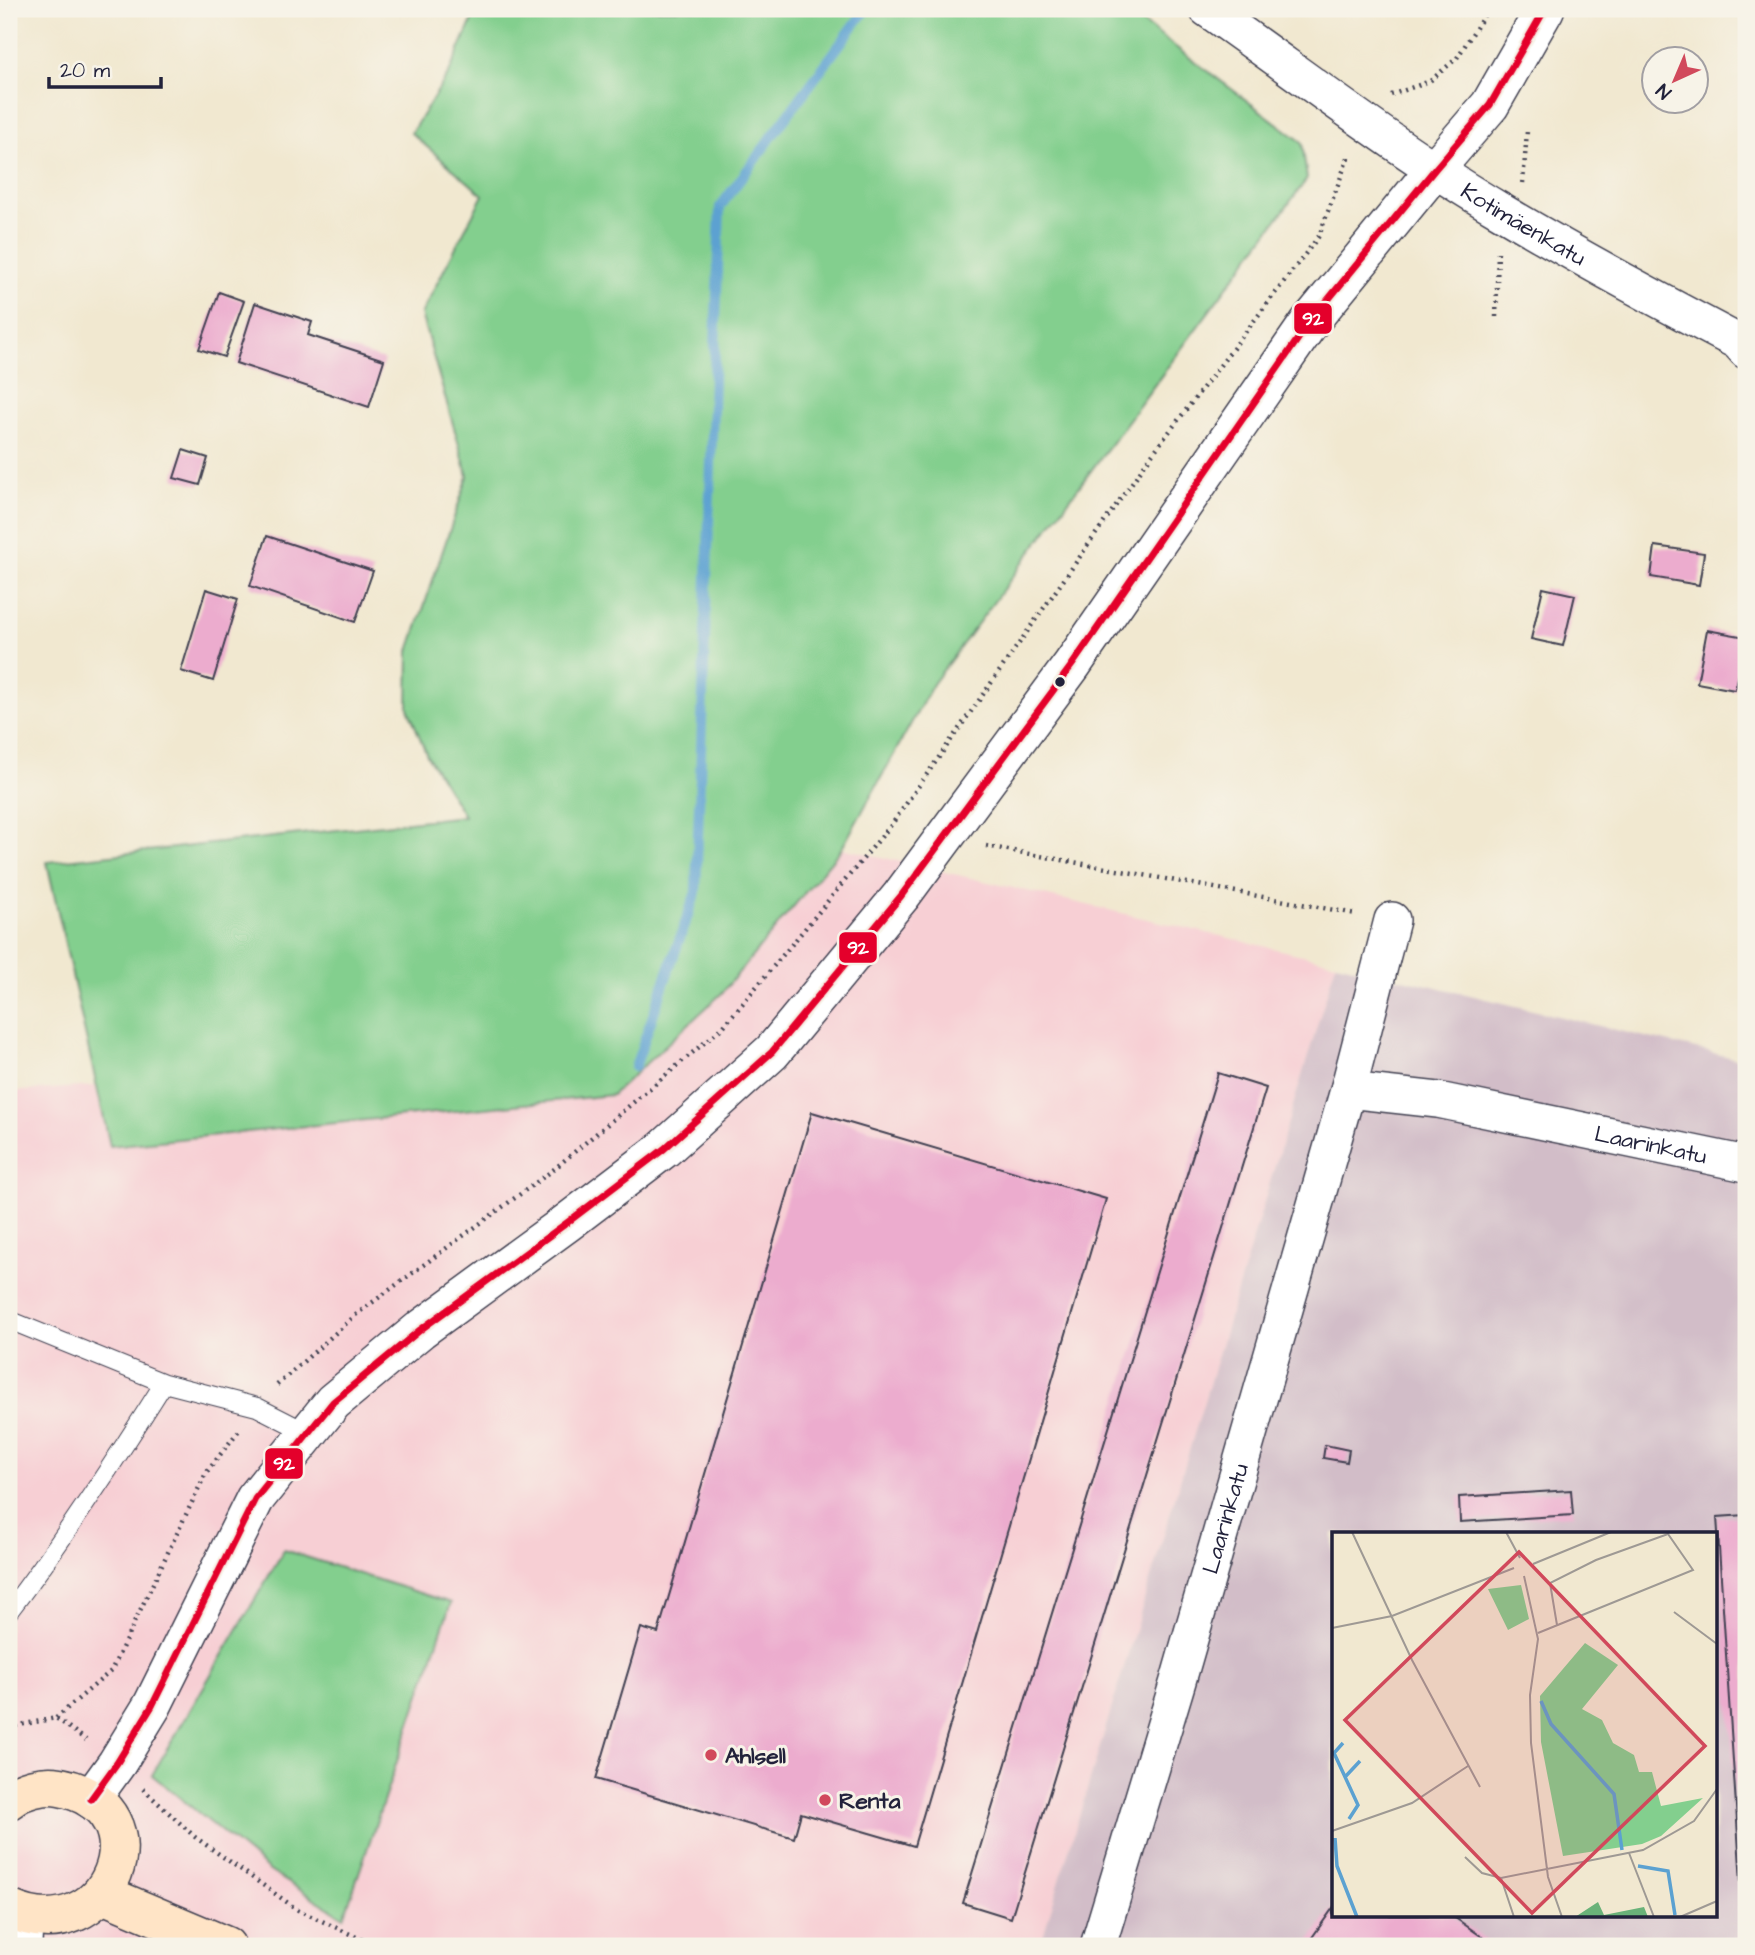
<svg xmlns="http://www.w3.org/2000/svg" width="1755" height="1955" viewBox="0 0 1755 1955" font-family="'Architects Daughter',sans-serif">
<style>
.built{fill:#f7cfd4}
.industrial{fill:#d2bdc8;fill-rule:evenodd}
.green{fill:#83cf8e;stroke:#527864;stroke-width:2}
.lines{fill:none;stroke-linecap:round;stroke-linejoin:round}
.stream{stroke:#5ba1d1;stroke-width:10}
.building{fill:#ecacce}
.service-casing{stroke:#414051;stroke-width:20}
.minor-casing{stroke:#414051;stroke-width:38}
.tertiary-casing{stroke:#414051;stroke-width:41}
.secondary-casing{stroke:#414051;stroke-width:41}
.path{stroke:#414051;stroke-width:4.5;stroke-dasharray:2 5;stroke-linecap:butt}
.service{stroke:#fff;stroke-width:18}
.minor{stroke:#fff;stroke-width:35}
.tertiary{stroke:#fff;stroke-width:38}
.secondary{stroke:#ffe4c6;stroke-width:38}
.bus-1-casing{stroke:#f7f3e8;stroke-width:12}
.bus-1{stroke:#e4002b;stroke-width:7}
.bus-dot{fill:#22223b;stroke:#f7f3e8;stroke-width:2.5}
.poi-dot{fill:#d1495b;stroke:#f7f3e8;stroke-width:2.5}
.labels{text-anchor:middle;stroke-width:6;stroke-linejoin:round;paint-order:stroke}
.street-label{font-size:23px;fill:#22223b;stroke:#f7f3e8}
.poi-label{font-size:23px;font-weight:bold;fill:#22223b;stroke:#f7f3e8;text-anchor:start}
.inset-river{fill:none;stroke:#5ba1d1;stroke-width:3.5}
.inset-road{fill:none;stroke:#9e9994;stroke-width:2}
.view{fill:#d1495b;fill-opacity:0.15;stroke:#d1495b;stroke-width:3.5}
.inset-edge{fill:none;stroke:#22223b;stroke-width:3.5}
.line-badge{stroke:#f7f3e8;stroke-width:2.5}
.badge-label{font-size:19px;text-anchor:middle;font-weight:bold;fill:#fff}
</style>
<rect width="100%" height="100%" fill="#f7f3e8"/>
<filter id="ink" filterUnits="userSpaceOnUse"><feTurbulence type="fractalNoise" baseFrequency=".0143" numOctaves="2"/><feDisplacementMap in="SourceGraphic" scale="14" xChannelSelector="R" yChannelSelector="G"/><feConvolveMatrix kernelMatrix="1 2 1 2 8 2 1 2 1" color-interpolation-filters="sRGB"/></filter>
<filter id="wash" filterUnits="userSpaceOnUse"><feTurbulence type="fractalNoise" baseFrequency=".00686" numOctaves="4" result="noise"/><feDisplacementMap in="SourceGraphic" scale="28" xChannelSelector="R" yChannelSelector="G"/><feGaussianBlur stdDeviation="1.57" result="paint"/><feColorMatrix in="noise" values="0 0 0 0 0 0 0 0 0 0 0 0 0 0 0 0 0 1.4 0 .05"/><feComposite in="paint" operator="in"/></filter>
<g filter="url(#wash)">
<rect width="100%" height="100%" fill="#f1e8d0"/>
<!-- built -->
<path class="built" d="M842 848 1336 963 1040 1946H9V1092L95 1086 110 1146 612 1095 721 994Z"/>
<!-- industrial -->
<path class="industrial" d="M1336 963 1746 1061V1946H1040ZM1333 1533H1715V1915H1333Z"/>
<!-- green -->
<path class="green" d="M477 9H1125L1302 142 1307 179 933 684 842 848 721 994 612 1095 110 1146 47 862 464 816 427 755 408 708 409 651 468 476 421 314 483 195 411 133 449 73Z
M284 1550 451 1603 344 1917 271 1872 152 1775Z"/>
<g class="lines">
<!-- stream -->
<path class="stream" d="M635 1067 696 892 720 207 866 9"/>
</g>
<g id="blocks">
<!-- building -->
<path class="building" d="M219 292 244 301 224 357 199 349Z
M255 303 312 322 308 335 384 360 369 407 236 363Z
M183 450 208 458 200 485 174 478Z
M267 536 373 571 355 622 250 586Z
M1655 546 1704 553 1699 585 1651 577Z
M1543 588 1575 595 1563 646 1531 639Z
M206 589 238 599 213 681 181 671Z
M1707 630 1746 637V675L1739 674 1735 690 1697 683Z
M1218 1073 1266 1088 1011 1918 963 1903Z
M812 1112 1106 1199 914 1846 801 1813 794 1838 596 1779 641 1628 658 1633Z
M1325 1445 1349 1450 1347 1462 1323 1458Z
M1571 1490 1573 1515 1460 1522 1459 1497Z
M1746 1515V1928H1744L1717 1517Z
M1333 1908V1915H1451L1495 1946H1306Z"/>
</g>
</g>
<g filter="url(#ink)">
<use href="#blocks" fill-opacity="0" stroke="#414051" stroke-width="2"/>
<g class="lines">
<defs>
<path id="service" d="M9 1320 164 1383 257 1407 308 1433
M9 1611C65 1538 115 1461 164 1383"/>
<g id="minor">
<path id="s1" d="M1207 9C1304 77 1399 151 1501 211 1578 257 1658 300 1738 342L1746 351"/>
<path id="s2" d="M1348 1090 1438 1100 1746 1164"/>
<path d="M24 1946 25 1918"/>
<path id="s3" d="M1098 1946 1178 1681 1348 1090 1392 920"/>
</g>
<path id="tertiary" d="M91 1799 117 1763 152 1706 255 1499 333 1402 420 1330 568 1222 664 1149 772 1052 901 896 1072 665 1309 323 1435 169 1490 105 1545 9"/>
<path id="secondary" d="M9 1800C22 1789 43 1784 60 1787 167 1808 111 1955 9 1909
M105 1895 226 1946"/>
</defs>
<!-- service casing -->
<use href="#service" class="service-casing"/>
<!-- minor casing -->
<use href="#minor" class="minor-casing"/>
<!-- tertiary casing -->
<use href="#tertiary" class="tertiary-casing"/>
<!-- secondary casing -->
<use href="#secondary" class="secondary-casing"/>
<!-- path -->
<path class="path" d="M1391 95 1430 81 1457 58 1488 9
M1523 183 1527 131
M1496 317 1498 251
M986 846 1356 914
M277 1385 358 1313 553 1170 723 1027 892 824 1150 457 1319 236 1349 155
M56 1718 111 1671 206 1473 240 1429
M9 1727 56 1718 86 1740
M143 1789 195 1837 298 1910 376 1946"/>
<!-- service -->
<use href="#service" class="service"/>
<!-- minor -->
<use href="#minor" class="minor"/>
<!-- tertiary -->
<use href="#tertiary" class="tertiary"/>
<!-- secondary -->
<use href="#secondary" class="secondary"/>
<defs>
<path id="bus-1" d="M91 1799 117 1763 152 1706 255 1499 333 1402 420 1330 568 1222 664 1149 772 1052 901 896 1072 665 1309 323 1435 169 1490 105 1545 9"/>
</defs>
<!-- bus-1 casing -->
<use href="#bus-1" class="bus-1-casing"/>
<!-- bus-1 -->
<use href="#bus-1" class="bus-1"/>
</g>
</g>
<!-- markers -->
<circle class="bus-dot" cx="1060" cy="682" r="6"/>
<g class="poi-dot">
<circle cx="711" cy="1755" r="7"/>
<circle cx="825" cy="1800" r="7"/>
</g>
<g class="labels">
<!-- street labels -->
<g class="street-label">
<text dy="8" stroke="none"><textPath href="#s1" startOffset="383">Kotimäenkatu</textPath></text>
<text dy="8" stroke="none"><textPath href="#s2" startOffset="308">Laarinkatu</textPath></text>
<text dy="8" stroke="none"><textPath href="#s3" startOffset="446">Laarinkatu</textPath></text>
</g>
<!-- poi labels -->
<g class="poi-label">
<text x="725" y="1763">Ahlsell</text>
<text x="839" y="1808">Renta</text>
</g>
</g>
<!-- overview -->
<g transform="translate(1332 1532)">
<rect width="385" height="385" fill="#f1e8d0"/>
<path d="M189 53 197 87 176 98 156 57ZM253 111 286 133 250 177 270 188 281 211 302 223 307 240H320L329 274 371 266 329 304 310 312 231 324 209 210 208 164Z" fill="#83cf8e"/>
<path d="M266 370 272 383 312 375 316 385H243Z" fill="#6ab279"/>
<path class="inset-river" d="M209 169 219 192 282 262 290 318M11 211 2 221 26 273 17 287M13 245 28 229M3 306 5 334 25 385M306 334 336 339 343 383"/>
<path class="inset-road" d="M20 0 80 128 148 255M174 0 188 26M201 32 279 0M192 44 206 107 198 163 199 211 216 345 230 385M342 80 385 112M0 96 60 84 182 36M206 101 361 38 336 2 264 28 218 51 225 93M0 299 80 271 136 234M297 321 322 385M133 325 150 341 169 346 311 318 362 289 385 257M169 346 182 385M348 385 385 369"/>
<path class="view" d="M187 20 373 214 200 381 13 188Z"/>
<rect width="385" height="385" class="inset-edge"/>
</g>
<g class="line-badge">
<rect x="1293" y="302" width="40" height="33" rx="7" fill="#e4002b"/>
<rect x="838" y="931" width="40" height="33" rx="7" fill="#e4002b"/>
<rect x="264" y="1447" width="40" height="33" rx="7" fill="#e4002b"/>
</g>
<g class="badge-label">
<text x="1313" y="325">92</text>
<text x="858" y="954">92</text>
<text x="284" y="1470">92</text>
</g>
<!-- margin -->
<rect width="1755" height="1955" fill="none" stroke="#f7f3e8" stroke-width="35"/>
<!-- north arrow -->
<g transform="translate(1675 80) rotate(224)"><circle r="33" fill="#f7f3e8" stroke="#a29fa3" stroke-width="2"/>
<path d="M0-5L12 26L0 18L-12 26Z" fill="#d1495b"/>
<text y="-10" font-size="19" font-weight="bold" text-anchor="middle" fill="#22223b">N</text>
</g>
<!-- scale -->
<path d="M49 77v10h112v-10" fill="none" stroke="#22223b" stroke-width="3.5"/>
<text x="60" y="77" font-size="21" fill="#22223b" stroke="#f7f3e8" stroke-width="5" paint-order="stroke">20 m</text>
</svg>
